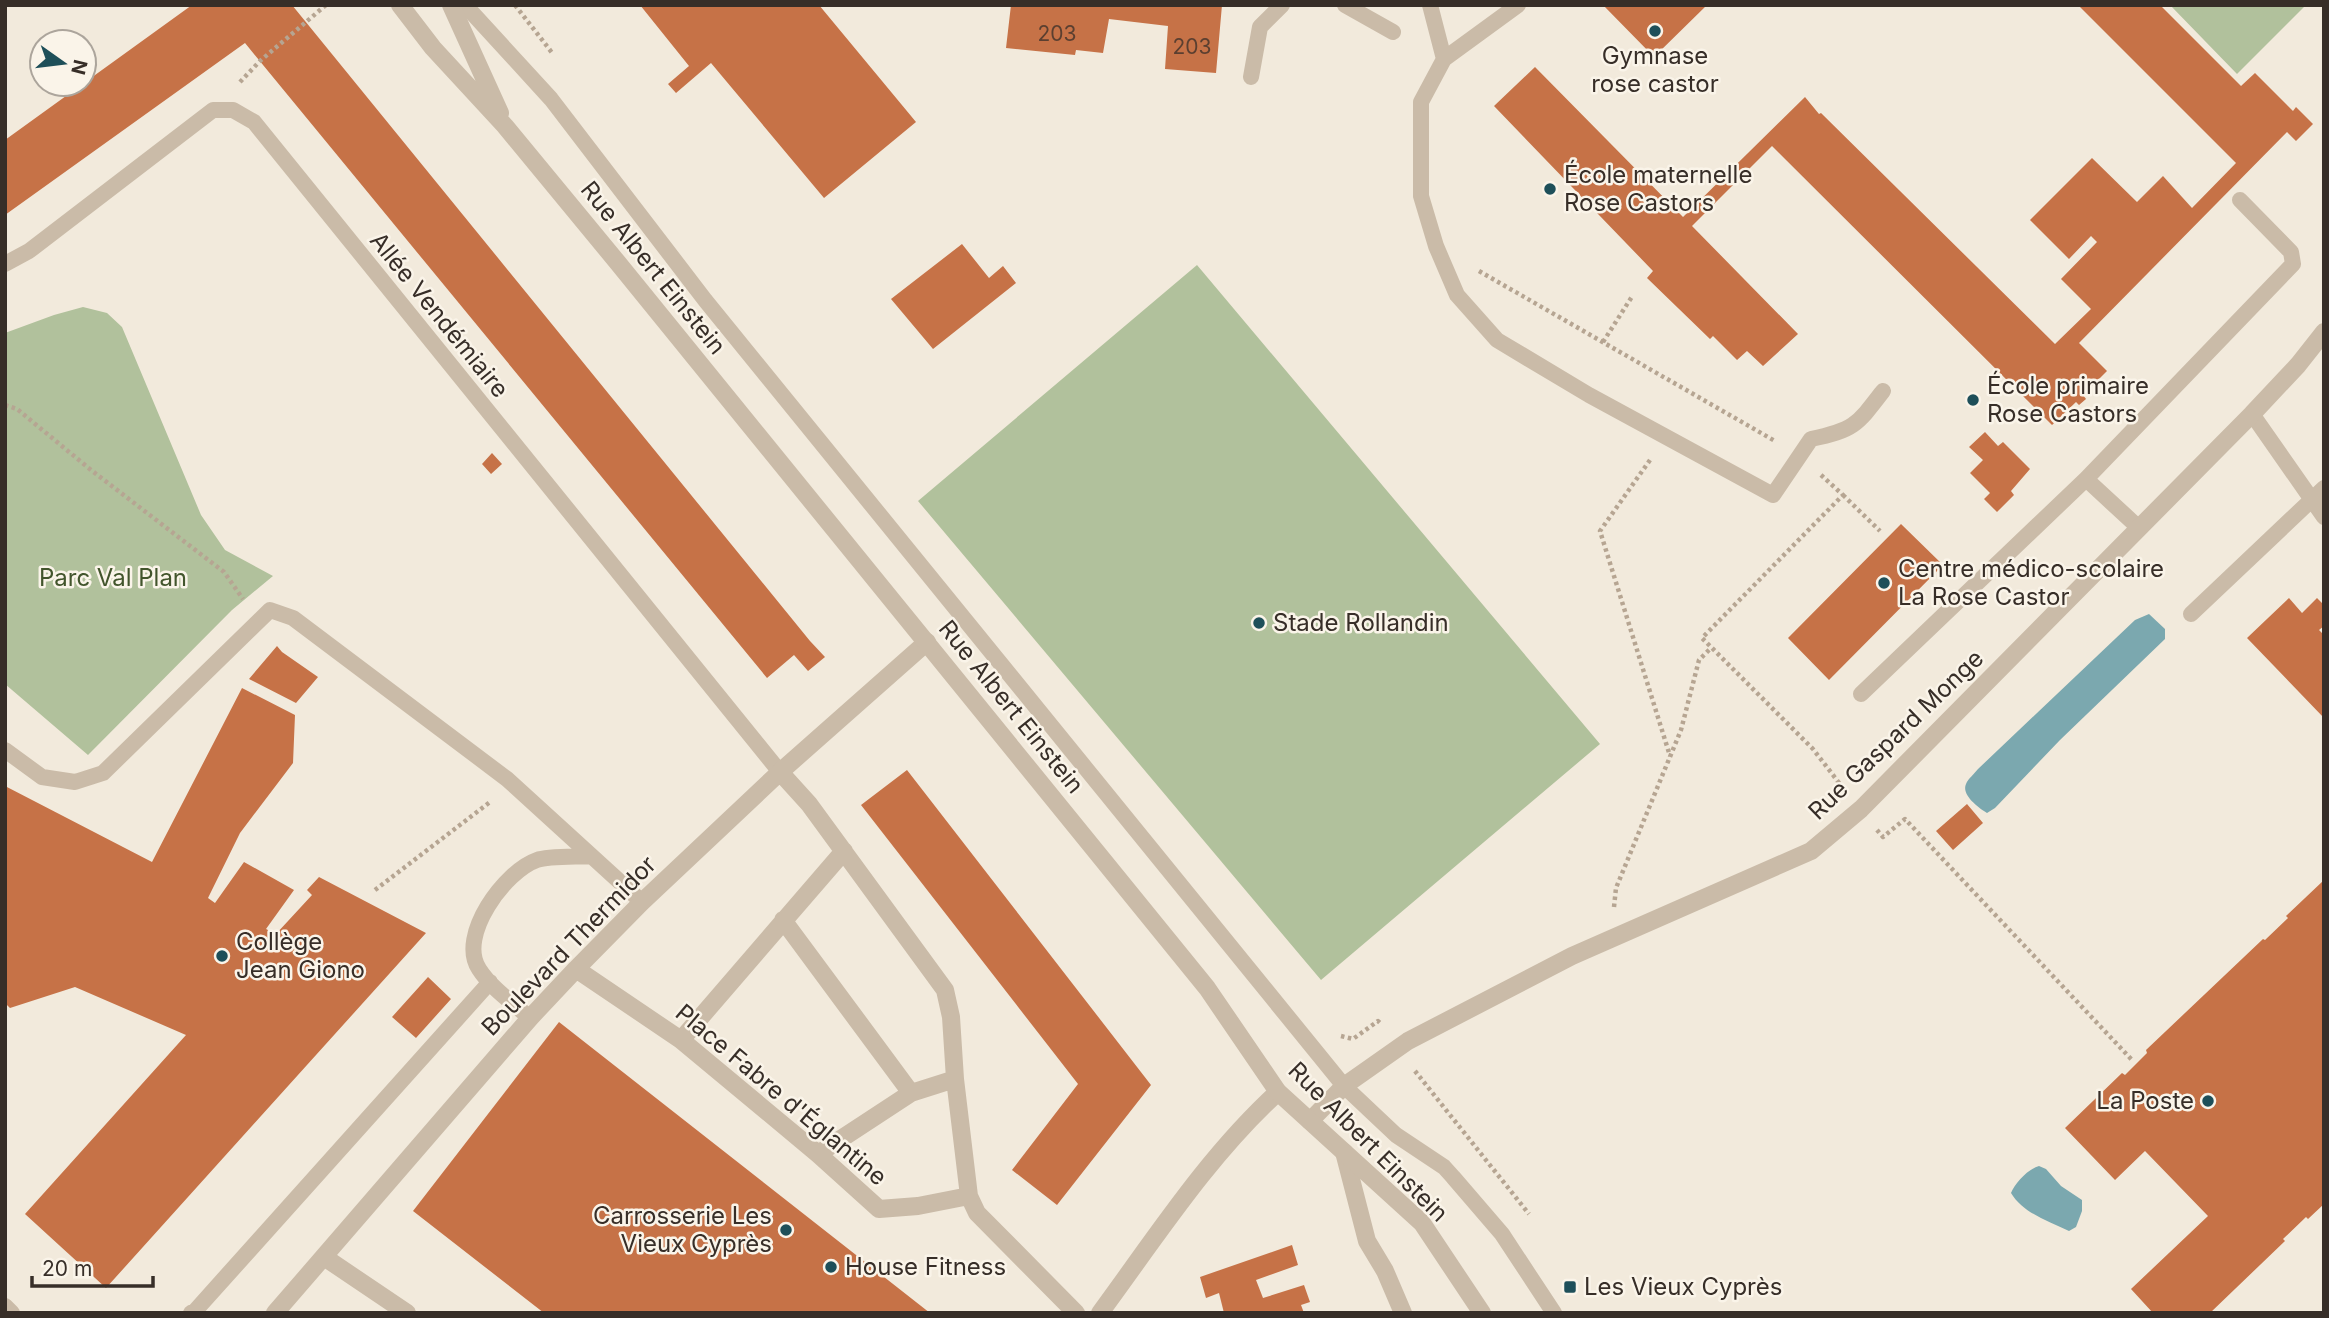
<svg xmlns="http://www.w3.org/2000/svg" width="2329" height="1318" viewBox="0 0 2329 1318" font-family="Inter,sans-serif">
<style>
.green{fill:#b1c19c}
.water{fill:#7ba8af}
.building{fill:#c67247}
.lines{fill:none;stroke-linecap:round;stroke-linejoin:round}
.path{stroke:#b6a592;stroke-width:4.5;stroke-dasharray:3.5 3.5;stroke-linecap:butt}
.service{stroke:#cabba8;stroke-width:16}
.minor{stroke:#cabba8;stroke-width:18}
.tertiary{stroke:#cabba8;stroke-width:18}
.poi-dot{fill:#1e4f59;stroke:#faf4e9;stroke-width:2.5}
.labels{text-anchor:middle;stroke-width:5;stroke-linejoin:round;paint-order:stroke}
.number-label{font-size:21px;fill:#5b3f30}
.poi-label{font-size:24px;fill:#372e28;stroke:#faf4e9;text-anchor:start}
.street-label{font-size:24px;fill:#372e28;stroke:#faf4e9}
.park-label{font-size:24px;fill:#42552c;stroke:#faf4e9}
</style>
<rect width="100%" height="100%" fill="#f2eadc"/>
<!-- green -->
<path class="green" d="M2170 5H2306L2237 74Z
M1197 265 1600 744 1321 980 918 501Z
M83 307 107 313 122 327 201 515 225 550 273 576 232 610 88 755 5 684V333L54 315Z"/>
<!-- water -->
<path class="water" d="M2149 614 2165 629V639L2060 740 1995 808 1987 813C1979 808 1961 795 1966 784 1968 779 1975 773 1978 769L2135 620Z
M2039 1166 2046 1169 2061 1186 2082 1200V1211L2076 1227 2069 1231C2048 1221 2023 1213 2011 1193 2015 1183 2028 1169 2039 1166Z"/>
<!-- building -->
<path class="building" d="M192 5H292L810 641 825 657 808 671 794 655 767 678 245 43 5 215V140Z
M640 5H819L916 122 824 198 711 63 676 93 668 84 689 66Z
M1011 5H1222L1216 73 1165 69 1168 26 1109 19 1103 53 1076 50 1075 55 1006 48Z
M1603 5H1707L1654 57Z
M2078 5H2160L2241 86 2255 73 2293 111 2296 107 2313 124 2296 141 2287 132 2079 343 2107 371 2083 395 2086 399 2079 405 2076 402 2052 425 1772 146 1692 226 1798 334 1763 366 1747 351 1737 360 1713 336 1710 339 1647 278 1653 271 1494 106 1535 67 1683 217 1805 97 1819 114 1821 113 2055 344 2091 309 2061 279 2097 242 2091 236 2069 259 2030 220 2092 158 2137 202 2163 176 2192 208 2236 163Z
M962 244 989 278 1003 266 1016 283 933 349 891 299Z
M1985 432 1998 446 2003 442 2030 469 2011 491 2014 495 1997 512 1984 499 1990 493 1970 473 1983 460 1969 447Z
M492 453 502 464 491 474 482 464Z
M1901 524 1943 565 1829 680 1788 638Z
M2289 598 2302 613 2317 598 2324 605V626L2319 630 2324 635V718L2247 638Z
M277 646 282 652 318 677 296 703 249 679Z
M242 688 295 715 293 763 240 833 208 898 215 903 244 862 294 890 266 929 276 934 312 895 307 890 319 877 426 933 106 1288 25 1214 186 1035 75 987 10 1008 5 1003V786L152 862Z
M907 770 1151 1085 1057 1205 1012 1170 1078 1084 861 805Z
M1967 804 1983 823 1953 850 1936 831Z
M2324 880V1204L2308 1219 2306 1217 2283 1239 2285 1241 2210 1313H2153L2131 1289 2208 1216 2145 1151 2115 1180 2065 1128 2122 1073 2125 1075 2147 1053 2146 1050 2263 939 2265 940 2288 918 2286 916Z
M428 977 451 999 416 1038 392 1017Z
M559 1022 930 1313H544L413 1211Z
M1292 1245 1298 1265 1256 1280 1263 1298 1304 1285 1310 1302 1301 1305 1304 1313H1224L1219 1293 1206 1298 1200 1277Z"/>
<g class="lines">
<!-- path -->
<path class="path" d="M515 5 553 54
M240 82 260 61 326 5
M1479 271 1775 441
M1603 342 1633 295
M5 405 17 409 91 470 224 572 243 599
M1650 460 1600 531 1670 756
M1821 475 1843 495 1702 638 1813 749 1843 788
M1843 495 1880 531
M1877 830 1883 837 1905 819 2132 1060
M375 890 490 802
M1614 907 1616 888 1681 730 1699 660 1711 648
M1341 1036 1353 1039 1378 1021 1381 1024
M1415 1071 1529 1214"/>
<!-- service -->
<path class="service" d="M465 5 551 99 705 300 1344 1086 1396 1135 1444 1167 1453 1177 1502 1234 1554 1313
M1345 5 1393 32
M1430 5 1444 59 1421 102V196L1436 246 1457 295 1497 340 1589 395 1773 495 1811 439C1854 430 1857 425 1883 391
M1444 59 1518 5
M1251 77 1260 27 1282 5
M5 264 29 251 213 110H233L254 122 780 772
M2252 414 2324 517
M2139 528 2086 479 2293 264 2291 252 2240 200
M2191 614 2324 488
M1861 694 2086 479
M5 750 42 777 75 782 103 773 270 610 293 618 507 779 642 902
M530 1018C513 1003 491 988 479 969 457 936 505 871 537 860 548 856 577 857 591 856
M5 1306 12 1313
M191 1313 195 1311 490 982"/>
<!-- minor -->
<path class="minor" d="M780 772 809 804 945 990 951 1017 955 1079 969 1196 977 1213 1076 1313
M783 920 911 1093
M576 969 681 1040 818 1154 879 1209 918 1206 969 1196
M681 1040 844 851
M1310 1121 1344 1086 1408 1041 1572 956 1811 851 1861 809 2252 414 2298 365 2324 332
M1344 1152 1367 1241 1385 1271 1403 1313
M818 1154 911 1093 955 1079
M324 1257 407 1313
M275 1313 530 1018 576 969 642 902 780 772 927 642
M1100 1313C1156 1237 1208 1156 1278 1092"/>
<!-- tertiary -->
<path class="tertiary" d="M400 5 433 48 505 126 618 263 1207 988 1278 1092 1422 1223 1482 1313
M451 5 500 113"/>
</g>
<!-- markers -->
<g class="poi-dot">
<circle cx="1655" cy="31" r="7"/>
<circle cx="1550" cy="189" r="7"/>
<circle cx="1973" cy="400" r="7"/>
<circle cx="1884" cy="583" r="7"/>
<circle cx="1259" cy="623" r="7"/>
<circle cx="222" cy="956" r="7"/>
<circle cx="2208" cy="1101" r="7"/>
<circle cx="786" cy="1230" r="7"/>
<circle cx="831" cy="1267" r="7"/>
<rect x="1563" y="1280" width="14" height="14" rx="3.5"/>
</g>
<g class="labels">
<!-- number labels -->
<g class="number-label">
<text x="1057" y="41">203</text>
<text x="1192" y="54">203</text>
</g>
<!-- poi labels -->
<g class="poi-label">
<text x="1655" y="64" text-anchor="middle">Gymnase<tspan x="1655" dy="28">rose castor</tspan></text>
<text x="1564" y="183">École maternelle<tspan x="1564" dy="28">Rose Castors</tspan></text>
<text x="1987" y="394">École primaire<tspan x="1987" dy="28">Rose Castors</tspan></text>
<text x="1898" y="577">Centre médico-scolaire<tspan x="1898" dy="28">La Rose Castor</tspan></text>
<text x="1273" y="631">Stade Rollandin</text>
<text x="236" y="950">Collège<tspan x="236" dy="28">Jean Giono</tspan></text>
<text x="2194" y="1109" text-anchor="end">La Poste</text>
<text x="772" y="1224" text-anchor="end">Carrosserie Les<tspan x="772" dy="28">Vieux Cyprès</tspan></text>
<text x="845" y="1275">House Fitness</text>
<text x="1584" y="1295">Les Vieux Cyprès</text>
</g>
<!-- street labels -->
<g class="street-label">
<text transform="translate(653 268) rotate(51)" y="8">Rue Albert Einstein</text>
<text transform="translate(439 315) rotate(51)" y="8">Allée Vendémiaire</text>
<text transform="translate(1011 707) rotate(51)" y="8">Rue Albert Einstein</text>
<text transform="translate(1896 735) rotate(-44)" y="8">Rue Gaspard Monge</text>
<text transform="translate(569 946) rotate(-46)" y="8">Boulevard Thermidor</text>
<text transform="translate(781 1095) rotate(40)" y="8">Place Fabre d'Églantine</text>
<text transform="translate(1368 1142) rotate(45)" y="8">Rue Albert Einstein</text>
</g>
<!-- park labels -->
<g class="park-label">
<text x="113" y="586">Parc Val Plan</text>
</g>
</g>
<!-- border -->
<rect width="2329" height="1318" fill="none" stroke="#372e28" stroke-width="14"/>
<!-- north arrow -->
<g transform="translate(63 63) rotate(104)"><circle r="33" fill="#faf4e9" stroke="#aca59c" stroke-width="2"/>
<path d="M0-5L12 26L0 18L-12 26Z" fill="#1e4f59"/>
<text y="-10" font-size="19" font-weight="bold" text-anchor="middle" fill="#372e28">N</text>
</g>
<!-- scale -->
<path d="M32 1276v10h121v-10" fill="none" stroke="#372e28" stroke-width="3.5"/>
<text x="42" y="1276" font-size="21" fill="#372e28" stroke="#faf4e9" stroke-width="5" paint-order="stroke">20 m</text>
</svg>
